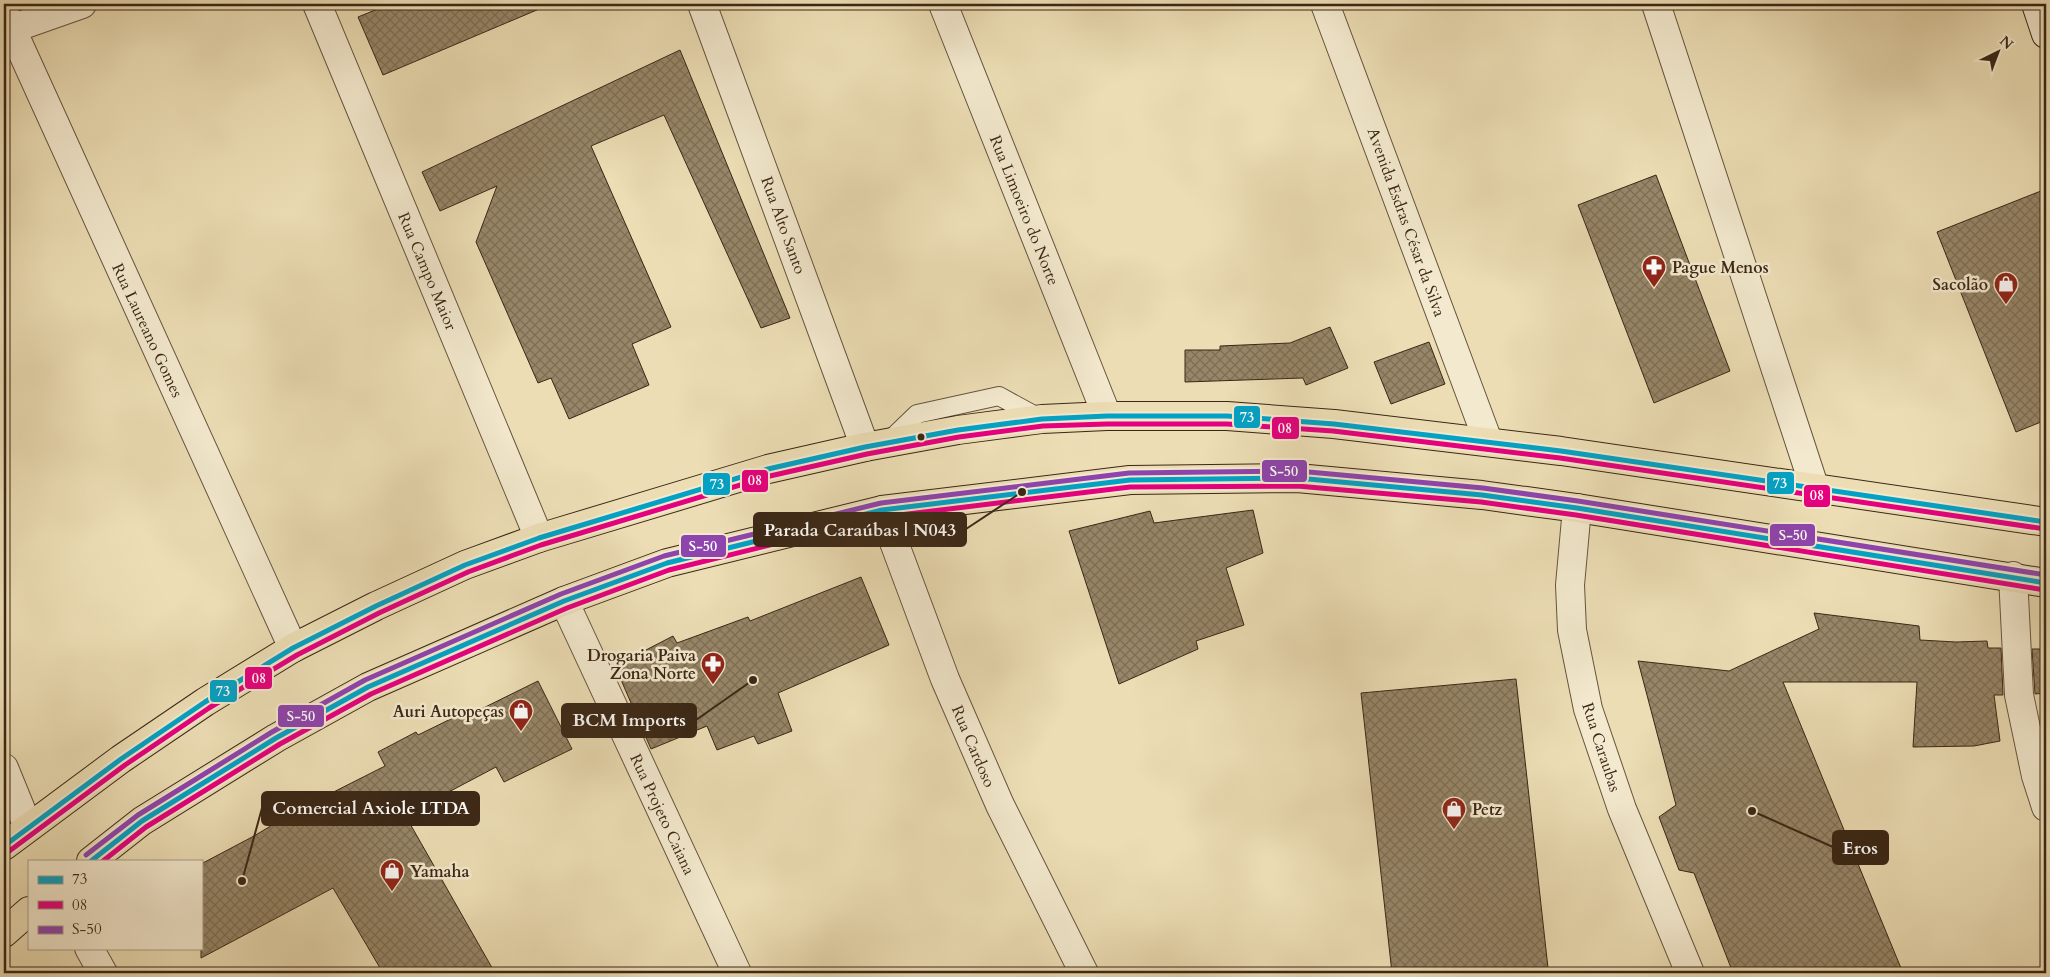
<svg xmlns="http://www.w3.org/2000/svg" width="2050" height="977" viewBox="0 0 2050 977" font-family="Cardo,serif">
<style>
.building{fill:url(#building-cross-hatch);stroke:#3a2716}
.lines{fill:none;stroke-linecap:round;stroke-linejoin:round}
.service-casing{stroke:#66543e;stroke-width:20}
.minor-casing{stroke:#66543e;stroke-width:30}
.secondary-casing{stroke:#3a2716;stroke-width:30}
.primary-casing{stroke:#3a2716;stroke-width:30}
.service{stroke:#f3e9ce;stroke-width:18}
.minor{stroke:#f3e9ce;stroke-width:28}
.secondary{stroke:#f3e9ce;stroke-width:28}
.primary{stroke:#ecddb4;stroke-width:28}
.bus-1-casing{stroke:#f3e9ce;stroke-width:9}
.bus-2-casing{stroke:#f3e9ce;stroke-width:9}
.bus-3-casing{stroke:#f3e9ce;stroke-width:9}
.bus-1{stroke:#03a2c5;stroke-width:5}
.bus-2{stroke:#e5007d;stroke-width:5}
.bus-3{stroke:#8e44ad;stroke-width:5}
.bus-dot{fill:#3a2716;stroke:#f3e9ce;stroke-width:2}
.labels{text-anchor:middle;stroke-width:5;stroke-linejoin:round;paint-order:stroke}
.street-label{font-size:16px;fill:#3a2716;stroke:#f3e9ce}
.poi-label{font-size:16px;font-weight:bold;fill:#3a2716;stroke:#f3e9ce;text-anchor:start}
.leader{fill:none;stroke:#3a2716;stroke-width:2}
.callout-dot{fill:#3a2716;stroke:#f3e9ce;stroke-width:2}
.callout{fill:#3a2716;stroke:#3a2716;stroke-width:2}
.callout-label{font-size:18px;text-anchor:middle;font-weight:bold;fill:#fff}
.line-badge{stroke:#f3e9ce;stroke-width:2}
.badge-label{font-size:14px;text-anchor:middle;font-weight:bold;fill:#fff}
</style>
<defs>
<pattern id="building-cross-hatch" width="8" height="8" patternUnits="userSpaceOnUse" patternTransform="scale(1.25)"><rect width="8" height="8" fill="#978668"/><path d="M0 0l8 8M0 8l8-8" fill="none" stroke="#7c6e55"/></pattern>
</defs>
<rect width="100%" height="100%" fill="#ecddb4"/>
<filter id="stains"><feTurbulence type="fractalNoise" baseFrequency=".004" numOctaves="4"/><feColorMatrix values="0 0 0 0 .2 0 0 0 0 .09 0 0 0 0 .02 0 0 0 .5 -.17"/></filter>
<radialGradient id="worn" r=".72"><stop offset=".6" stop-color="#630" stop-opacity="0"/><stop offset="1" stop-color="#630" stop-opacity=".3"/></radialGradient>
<!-- building -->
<path class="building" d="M390 4H551L383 75 358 17Z
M680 50 790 318 761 328 664 115 591 146 671 327 632 344 649 385 569 419 551 378 538 383 476 242 497 186 440 211 422 172Z
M1656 175 1730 371 1654 403 1578 205Z
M2046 189V420L2016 432 1937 232Z
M1330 327 1348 368 1306 385 1303 378 1185 382V350H1220V346L1290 343Z
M1429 342 1445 384 1391 404 1374 362Z
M1253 510 1263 553 1226 568 1244 625 1196 641 1198 649 1119 684 1069 531 1150 511 1154 523Z
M861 577 889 645 778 693 792 731 758 744 754 736 717 750 707 726 651 749 615 666 673 636 677 643 748 617 750 621Z
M1814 613 1919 626 1920 640 1956 642 1987 641 1988 648H2001L2003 695H1994L2000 741 1974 746 1913 747 1917 682H1783L1903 973H1733L1694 873 1679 870 1659 817 1676 805 1638 661 1729 671 1819 629Z
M2032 649H2046V693L2035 694Z
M1516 679 1548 968 1392 973 1361 693Z
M538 681 572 749 504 782 496 767 405 815 495 973H383L333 888 201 958V864L254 836 294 812 385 766 378 752 416 732 418 735 463 713 465 717Z"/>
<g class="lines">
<defs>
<path id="service" d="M888 442 917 414 999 396 1041 419"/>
<path id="minor" d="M317 4 539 538
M702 4 865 447
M943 4 1107 416
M1325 4 1488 441
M1656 4 1815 489
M4 12 293 648
M11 29 82 4
M1577 508 1570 585 1572 630 1588 709 1622 809 1690 973
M882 510 945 679 1000 805 1084 973
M2013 576 2019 695 2036 776 2046 807
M564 601 737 973
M4 768 28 827
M89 948 103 973"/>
<path id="secondary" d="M2036 4 2046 34"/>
<path id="primary" d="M4 846 121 759 205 702 293 648 376 606 465 565 539 538 768 469 865 447 958 430 1042 419 1107 416H1227L1334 424 1561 451 2046 522
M91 861 142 821 276 738 368 687 564 601 667 563 882 510 1130 480 1297 478 1482 495 1577 508 2046 583
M4 933 29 911"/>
</defs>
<!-- service casing -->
<use href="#service" class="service-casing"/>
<!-- minor casing -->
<use href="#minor" class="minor-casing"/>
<!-- secondary casing -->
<use href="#secondary" class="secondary-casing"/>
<!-- primary casing -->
<use href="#primary" class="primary-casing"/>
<!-- service -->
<use href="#service" class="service"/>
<!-- minor -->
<use href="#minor" class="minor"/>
<!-- secondary -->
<use href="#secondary" class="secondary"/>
<!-- primary -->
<use href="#primary" class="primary"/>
<defs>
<path id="bus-1" d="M4 846 121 759 205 702 293 648 376 606 465 565 539 538 768 469 865 447 958 430 1042 419 1107 416H1227L1334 424 1561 451 2046 522
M91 861 142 821 276 738 368 687 564 601 667 563 882 510 1130 480 1297 478 1482 495 1577 508 2046 583"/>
<path id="bus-2" d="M8 852 125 765 209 708 297 655 379 613 468 572 541 545 770 476 867 454 959 437 1043 426 1107 424H1227L1333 431 1560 458 2045 529
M103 861 146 827 280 744 371 694 567 608 669 570 883 517 1130 487 1297 486 1481 502 1576 515 2045 590"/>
<path id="bus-3" d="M86 855 138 815 272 732 365 680 561 594 664 556 881 503 1129 473 1298 471 1483 488 1578 501 2046 575"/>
</defs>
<!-- bus-1 casing -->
<use href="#bus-1" class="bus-1-casing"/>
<!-- bus-2 casing -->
<use href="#bus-2" class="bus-2-casing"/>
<!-- bus-3 casing -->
<use href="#bus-3" class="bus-3-casing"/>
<!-- bus-1 -->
<use href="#bus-1" class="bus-1"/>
<!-- bus-2 -->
<use href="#bus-2" class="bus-2"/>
<!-- bus-3 -->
<use href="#bus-3" class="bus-3"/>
</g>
<!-- icons -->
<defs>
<symbol id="pharmacy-pin" viewBox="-11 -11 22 30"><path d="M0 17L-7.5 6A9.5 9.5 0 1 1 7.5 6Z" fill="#8f2418" stroke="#f3e9ce"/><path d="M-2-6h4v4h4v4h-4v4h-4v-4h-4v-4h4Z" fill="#fff"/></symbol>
<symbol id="shop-pin" viewBox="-11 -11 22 30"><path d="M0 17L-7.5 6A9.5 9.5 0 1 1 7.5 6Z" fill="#8f2418" stroke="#f3e9ce"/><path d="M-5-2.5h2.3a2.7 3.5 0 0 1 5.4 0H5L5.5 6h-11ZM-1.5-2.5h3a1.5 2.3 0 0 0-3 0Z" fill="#fff"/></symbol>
</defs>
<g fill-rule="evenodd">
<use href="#pharmacy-pin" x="1640" y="253" width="28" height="38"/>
<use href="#shop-pin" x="1992" y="270" width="28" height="38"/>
<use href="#pharmacy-pin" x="699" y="650" width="28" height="38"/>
<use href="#shop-pin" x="507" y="697" width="28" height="38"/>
<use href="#shop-pin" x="1440" y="795" width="28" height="38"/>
<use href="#shop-pin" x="378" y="857" width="28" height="38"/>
</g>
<!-- markers -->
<circle class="bus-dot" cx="921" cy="437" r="4.5"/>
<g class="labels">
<!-- street labels -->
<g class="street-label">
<text transform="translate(1025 210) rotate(68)" y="6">Rua Limoeiro do Norte</text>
<text transform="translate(1407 222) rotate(70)" y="6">Avenida Esdras César da Silva</text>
<text transform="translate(784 225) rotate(70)" y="6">Rua Alto Santo</text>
<text transform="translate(428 271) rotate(67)" y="6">Rua Campo Maior</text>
<text transform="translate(148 330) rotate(65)" y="6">Rua Laureano Gomes</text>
<text transform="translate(974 746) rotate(67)" y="6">Rua Cardoso</text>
<text transform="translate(1602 747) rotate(72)" y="6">Rua Caraubas</text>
<text transform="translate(663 814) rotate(65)" y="6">Rua Projeto Caiana</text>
</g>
<!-- poi labels -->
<g class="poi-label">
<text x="1672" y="273">Pague Menos</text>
<text x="1988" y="290" text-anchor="end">Sacolão</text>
<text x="696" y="661" text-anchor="end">Drogaria Paiva<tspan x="696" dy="18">Zona Norte</tspan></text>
<text x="504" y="717" text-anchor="end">Auri Autopeças</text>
<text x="1472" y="815">Petz</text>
<text x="410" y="877">Yamaha</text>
</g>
</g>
<!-- callouts -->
<path class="leader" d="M1022 492L966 529M753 680L696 720M242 881L262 808M1752 811L1833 847"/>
<g class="callout-dot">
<circle cx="1022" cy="492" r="5"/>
<circle cx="753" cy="680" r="5"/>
<circle cx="242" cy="881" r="5"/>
<circle cx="1752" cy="811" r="5"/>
</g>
<g class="callout">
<rect x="754" y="513" width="212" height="33" rx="5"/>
<rect x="562" y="704" width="134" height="33" rx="5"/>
<rect x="262" y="792" width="217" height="33" rx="5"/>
<rect x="1833" y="831" width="55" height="33" rx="5"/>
</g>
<g class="callout-label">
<text x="860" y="536">Parada Caraúbas | N043</text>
<text x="629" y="726">BCM Imports</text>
<text x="371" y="814">Comercial Axiole LTDA</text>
<text x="1860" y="854">Eros</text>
</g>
<g class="line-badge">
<rect x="1233" y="405" width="28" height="24" rx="5" fill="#03a2c5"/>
<rect x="1271" y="416" width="29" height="24" rx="5" fill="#e5007d"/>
<rect x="1261" y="459" width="47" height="24" rx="5" fill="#8e44ad"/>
<rect x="741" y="469" width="28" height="24" rx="5" fill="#e5007d"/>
<rect x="1766" y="471" width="29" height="24" rx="5" fill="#03a2c5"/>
<rect x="702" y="472" width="29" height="24" rx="5" fill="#03a2c5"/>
<rect x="1803" y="484" width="28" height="24" rx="5" fill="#e5007d"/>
<rect x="1769" y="523" width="47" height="24" rx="5" fill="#8e44ad"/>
<rect x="680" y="534" width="47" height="24" rx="5" fill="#8e44ad"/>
<rect x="244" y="666" width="29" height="24" rx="5" fill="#e5007d"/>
<rect x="209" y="679" width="29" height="24" rx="5" fill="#03a2c5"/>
<rect x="277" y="704" width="48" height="24" rx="5" fill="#8e44ad"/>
</g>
<g class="badge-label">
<text x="1247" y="422">73</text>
<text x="1285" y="433">08</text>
<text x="1284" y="476">S-50</text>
<text x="755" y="485">08</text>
<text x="1780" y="488">73</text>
<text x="717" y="489">73</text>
<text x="1817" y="500">08</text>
<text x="1793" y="540">S-50</text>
<text x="703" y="551">S-50</text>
<text x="259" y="683">08</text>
<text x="223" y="696">73</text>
<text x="301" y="721">S-50</text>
</g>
<!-- margin -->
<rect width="2050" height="977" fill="none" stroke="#ecddb4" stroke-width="20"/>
<rect x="5" y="5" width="2040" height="967" fill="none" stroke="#3a2716" stroke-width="2.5"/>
<rect x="10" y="10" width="2030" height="957" fill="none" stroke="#3a2716"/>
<!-- legend -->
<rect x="28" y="860" width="175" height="90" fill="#f3e9ce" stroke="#a99b84"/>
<rect x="38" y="876" width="25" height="8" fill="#03a2c5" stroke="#a99b84"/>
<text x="72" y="884" font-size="15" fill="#3a2716">73</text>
<rect x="38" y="901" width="25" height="8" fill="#e5007d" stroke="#a99b84"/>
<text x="72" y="910" font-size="15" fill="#3a2716">08</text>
<rect x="38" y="926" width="25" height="8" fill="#8e44ad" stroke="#a99b84"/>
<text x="72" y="934" font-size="15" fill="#3a2716">S-50</text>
<!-- north arrow -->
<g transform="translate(1998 52) rotate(42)" stroke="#f3e9ce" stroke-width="4" paint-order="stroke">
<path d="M0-4L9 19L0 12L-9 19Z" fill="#3a2716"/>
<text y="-8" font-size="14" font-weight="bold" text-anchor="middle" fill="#3a2716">N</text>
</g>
<rect width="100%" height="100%" filter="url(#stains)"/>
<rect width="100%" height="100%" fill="url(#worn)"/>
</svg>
